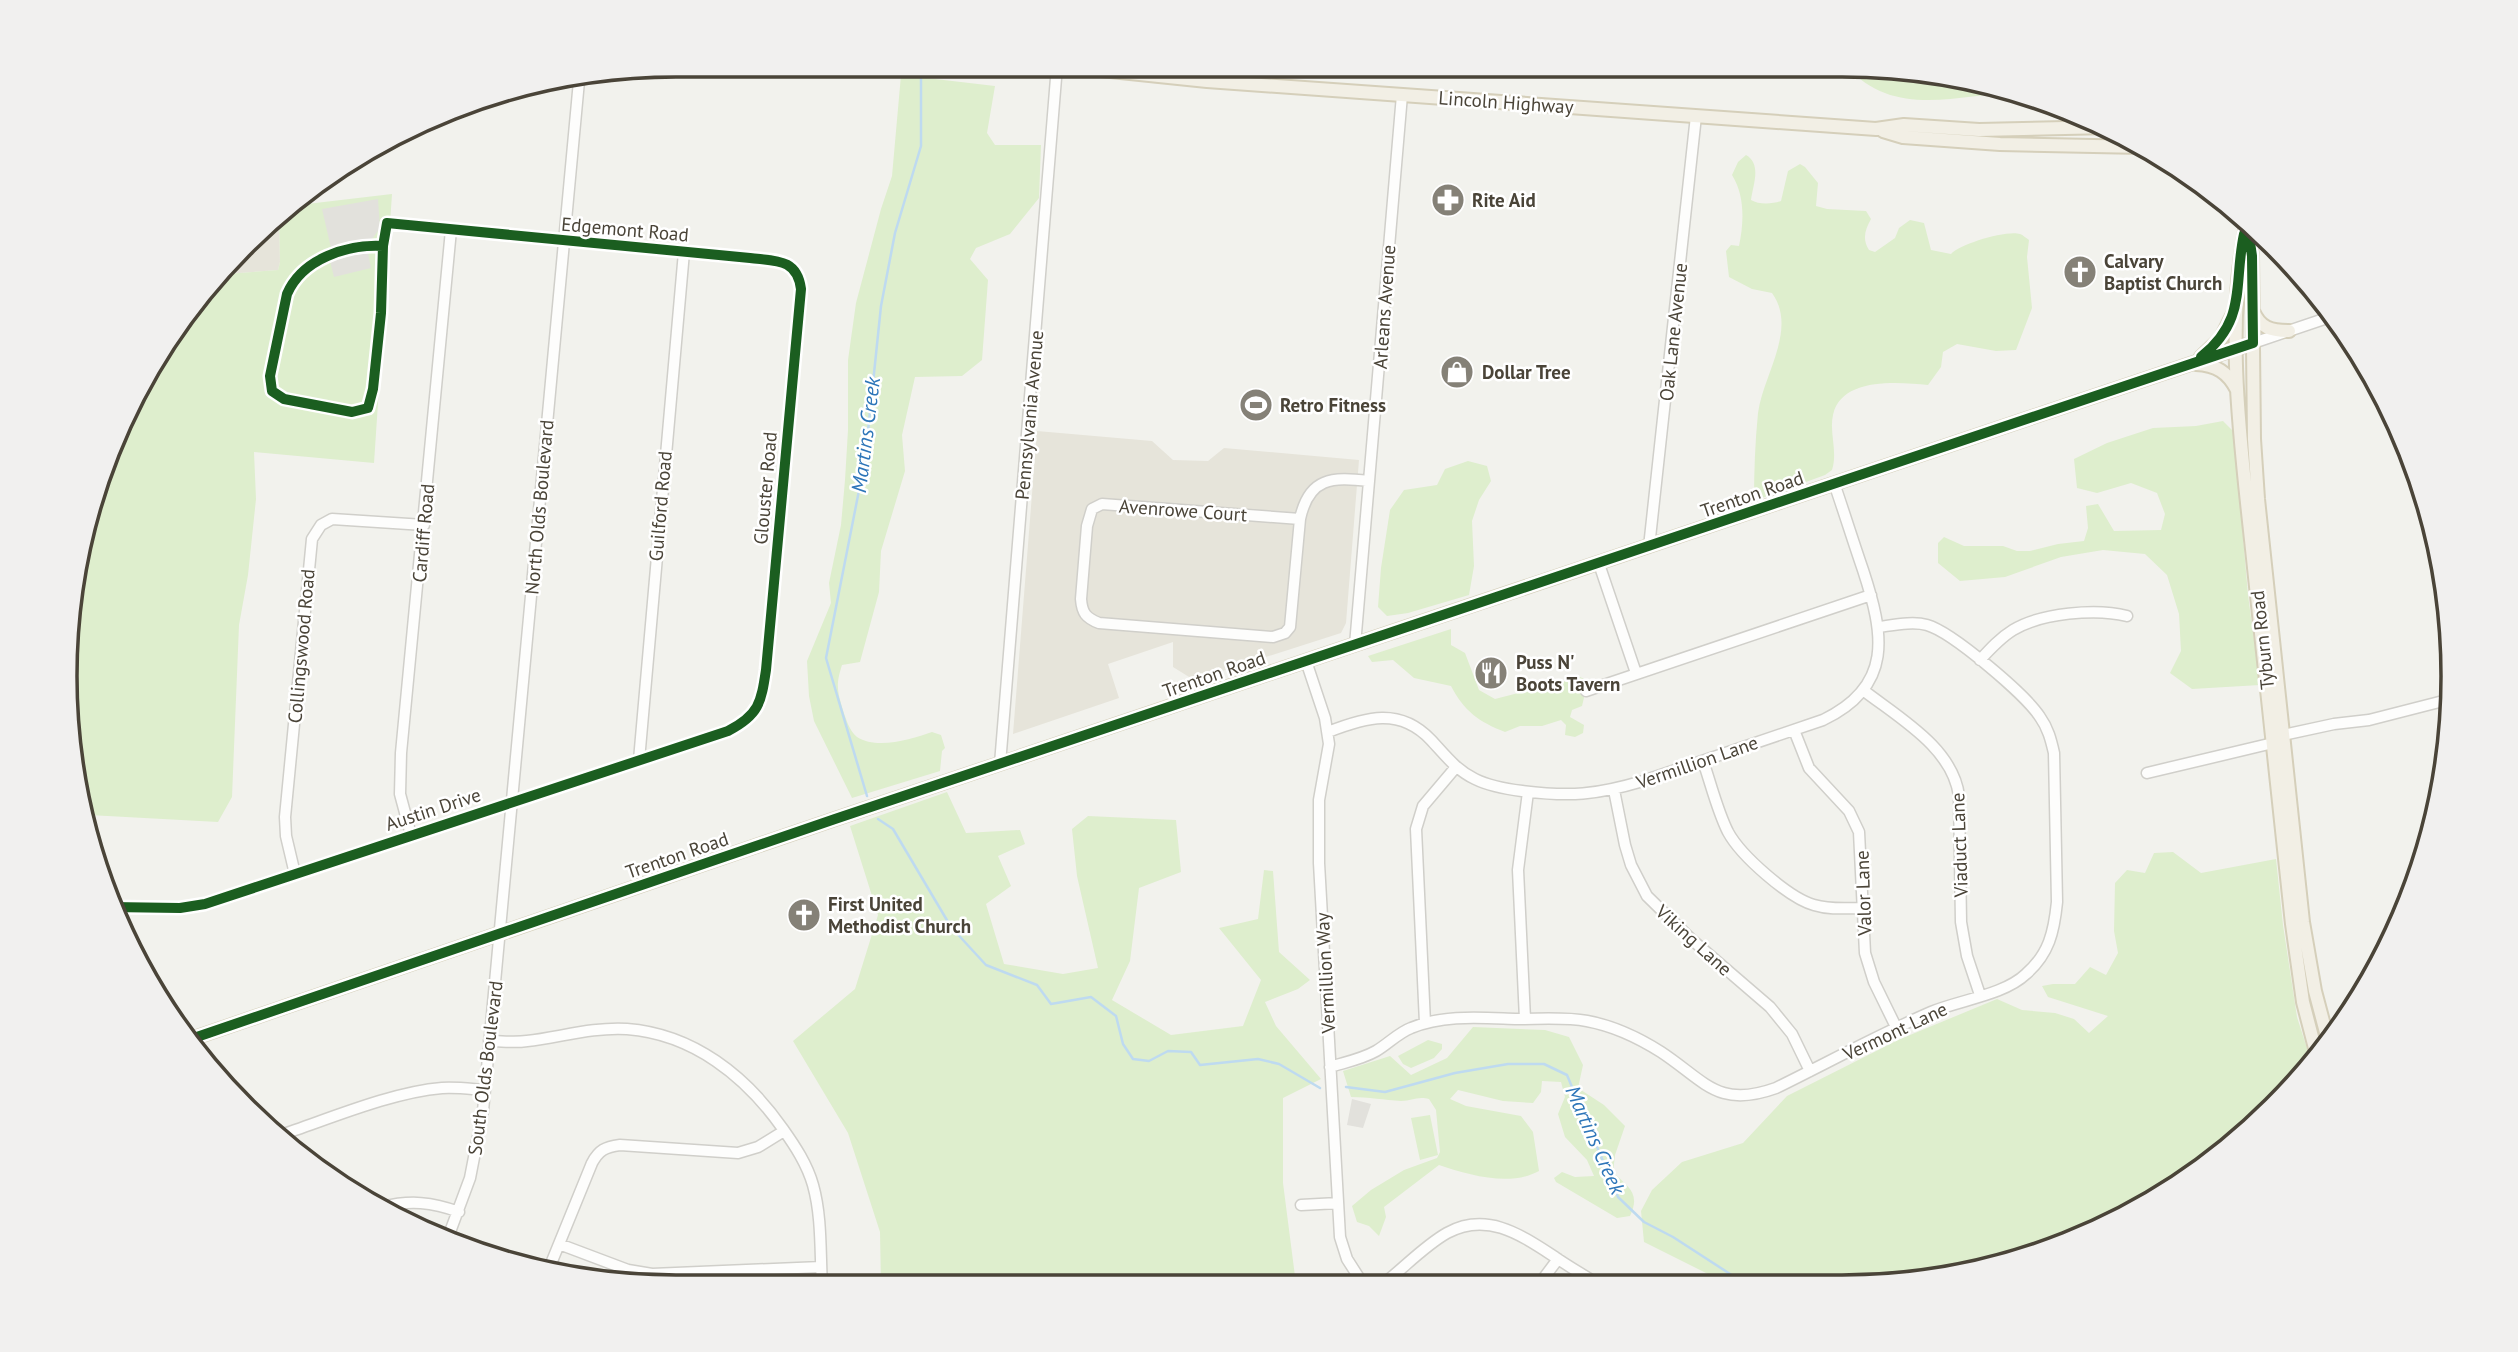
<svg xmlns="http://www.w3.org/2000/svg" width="2518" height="1352" viewBox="0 0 2518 1352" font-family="'PT Sans',sans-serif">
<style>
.residential{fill:#e6e4da}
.green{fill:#deeecd}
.parking{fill:#e2e1dc}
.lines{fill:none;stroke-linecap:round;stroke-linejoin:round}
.stream{stroke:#bedaf0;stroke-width:2.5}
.minor-casing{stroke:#d0cfca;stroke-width:13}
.major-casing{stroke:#d5cfba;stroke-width:16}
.minor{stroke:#fdfdfc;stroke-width:10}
.major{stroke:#f2efe5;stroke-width:12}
.cycleway-casing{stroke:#fff;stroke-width:15}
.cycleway{stroke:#1b5e20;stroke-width:10}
.labels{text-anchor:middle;stroke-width:5;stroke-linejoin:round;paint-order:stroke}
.street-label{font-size:19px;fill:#4a4438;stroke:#fff}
.poi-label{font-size:19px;font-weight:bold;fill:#4a4438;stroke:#fff;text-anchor:start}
.water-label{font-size:21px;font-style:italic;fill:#2e76b9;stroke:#fff}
.rim{fill:none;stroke:#4a4438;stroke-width:3.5}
</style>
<rect width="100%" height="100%" fill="#f2f2ed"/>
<!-- residential -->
<path class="residential" d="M279 218 280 262 278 270 226 274Z
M1037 431 1152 441 1173 460 1208 461 1224 448 1359 460 1346 623 1341 633 1194 680 1173 667V642L1108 664 1119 698 1013 734Z"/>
<!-- green -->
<path class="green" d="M1847 66H1882L2001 86 2017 92C1958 95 1892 119 1847 66Z
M901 75 995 86 987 133 995 145H1041L1039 198 1010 234 976 248 970 259 988 280 982 360 962 376 915 377 902 435 905 471 881 551 879 592 860 662 842 665C836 684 837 689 842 707 845 716 849 731 857 737 877 750 912 739 932 732L941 735 945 748 942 751 940 771 852 798 814 721 809 696 807 661 831 603 829 583 841 525 845 480 848 430V360L856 303 881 209 892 176Z
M1746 155C1762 164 1753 185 1751 200 1759 205 1773 204 1781 201L1788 171 1800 164 1805 167 1818 183 1816 206 1827 209 1866 211 1871 219C1865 230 1862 239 1869 250L1875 252 1895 238 1899 228 1910 220 1924 223 1931 250 1951 254C1960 244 2006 230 2020 234 2023 235 2026 238 2029 240L2027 257 2032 308 2016 350 1996 351 1957 344 1943 352 1941 367 1928 385C1898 382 1841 377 1833 415 1829 433 1838 451 1832 470L1825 475 1754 501C1754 472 1755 443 1758 413 1763 375 1798 329 1772 293L1752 289 1729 277 1726 251 1731 245 1739 246C1744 222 1745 196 1732 175L1738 162Z
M392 194 374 463 254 452 256 499 248 575 239 625 232 797 218 822 89 815 66 716 85 518 168 337 226 274 278 270 280 262 279 218 290 206Z
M2223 421 2234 432 2248 595 2260 685 2192 689 2170 673 2181 651 2179 614 2167 575 2145 554 2103 550 2061 557 2005 577 1960 581 1938 563V543L1944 537 1964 546H2003L2017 551H2030L2058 544 2084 541 2088 528 2086 506 2098 504 2114 531 2161 530 2165 514 2157 493 2131 483 2097 493 2077 488 2074 459 2107 443 2153 428 2196 426Z
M1468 461 1487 466 1491 481 1479 500 1472 521 1474 566 1469 595 1408 613 1387 616 1378 607 1381 568 1390 510 1404 490 1437 485 1445 469Z
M1451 629V645L1465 653 1479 690 1495 699 1580 677 1588 681 1582 706 1572 710 1570 717 1584 725 1583 733 1575 737 1565 735 1566 725 1561 720 1542 726H1520L1505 732C1479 722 1464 711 1451 686L1414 678 1393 660 1372 662 1368 656Z
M947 792 966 833 1020 830 1025 844 998 856 1011 886 986 904 1004 964 1063 974 1098 968 1077 876 1072 829 1088 816 1176 820 1181 872 1139 888 1130 961 1112 1000 1171 1035 1243 1026 1261 980 1219 928 1258 919 1264 870 1273 871 1279 952 1310 980 1298 989 1265 1002 1276 1026 1321 1079 1283 1098V1183L1296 1284 881 1285 880 1232 848 1133 793 1041 855 989 878 915 850 826Z
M2173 852 2201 873 2276 859 2283 925 2297 1017 2312 1064 2301 1079 2182 1184 2076 1241 1922 1282 1726 1283 1644 1242 1641 1211 1652 1190 1682 1162 1743 1143 1787 1096 1898 1040 1997 999 2022 1010 2055 1013 2074 1019 2089 1033 2108 1016 2048 997 2042 986 2053 984H2075L2090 967 2106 975 2118 953 2114 931 2115 883 2127 870 2145 873 2154 853Z
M1473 1027 1545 1030 1569 1037 1583 1065 1578 1088 1604 1105 1625 1126 1615 1155 1613 1172C1628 1187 1641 1193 1630 1216L1617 1218 1556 1182 1554 1178 1562 1172 1575 1177 1594 1176 1587 1160 1565 1137 1558 1114 1565 1097 1561 1082 1542 1081 1541 1092 1533 1103 1503 1101 1458 1090 1450 1099 1466 1106 1521 1116 1533 1132 1539 1171C1510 1187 1469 1175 1439 1165L1384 1207 1386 1217 1379 1236 1369 1226 1357 1222 1352 1206 1371 1190 1404 1170 1437 1158 1440 1152 1436 1110 1429 1099C1417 1096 1412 1101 1401 1101 1385 1100 1368 1097 1351 1097L1343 1071 1390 1056 1411 1075 1447 1058Z
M1428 1040 1442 1044V1049L1434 1058 1411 1068 1403 1064 1398 1056Z
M1430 1115 1438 1155 1420 1160 1411 1118Z"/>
<!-- parking -->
<path class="parking" d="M378 199 380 228 372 239 331 248 322 209Z
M367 248 371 268 334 277 329 257Z
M1352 1099 1371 1104 1363 1128 1347 1125Z"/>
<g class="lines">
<!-- stream -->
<path class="stream" d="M867 796 826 658 865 460 881 306 895 233 921 146V71
M878 819 893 829 951 927 986 965 1037 985 1051 1004 1091 997 1116 1016 1123 1044 1133 1059 1149 1061 1168 1051 1191 1052 1200 1065 1258 1059 1279 1064 1320 1088
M1346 1087 1385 1092 1455 1073 1508 1064H1544L1567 1075 1618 1197 1644 1222 1673 1237 1744 1283"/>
<defs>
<path id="minor" d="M2253 343 2333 316
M1102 504 1300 519 1290 627 1285 633 1273 637 1099 623C1086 618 1082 613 1081 599L1087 526 1092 509Z
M1300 519C1309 477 1332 477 1369 481
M1649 547 1696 116
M1599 564 1636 673
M1355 645 1402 95
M1980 660C1990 649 2000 638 2013 630 2041 613 2096 608 2127 616
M1306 661 1325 718 1329 744 1319 800V863L1340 1237 1347 1259 1363 1284
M1863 690C1899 718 1953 748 1959 796L1961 922 1967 956 1980 995
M1586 691 1871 595
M1794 730 1809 768 1849 811 1859 832 1865 953 1874 982 1897 1029
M1328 732C1366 717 1400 707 1431 740 1445 755 1456 770 1475 779 1489 786 1506 789 1522 791 1570 797 1596 795 1643 781L1823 720C1894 686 1884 634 1863 570 1853 541 1844 512 1834 483
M2283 735 2334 724 2369 720 2451 699
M639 760 684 252
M1703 761C1711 784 1717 810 1728 832 1741 856 1789 898 1814 905 1830 910 1847 908 1863 908
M1000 764 1057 66
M2147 773 2273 743
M1614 790 1625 845 1631 865 1647 896 1691 939 1770 1007 1792 1034 1810 1071
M411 835 400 794 401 753 451 230
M295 874 286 836 285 817 312 539 321 525 332 519 424 525
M111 907 180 908 205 904 728 731C759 715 761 703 766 670L801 289C797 258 775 261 750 258L387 223 383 246C347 244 302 259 287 294L270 376 272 391 284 399 352 412 368 408 373 389 381 313 383 246
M1525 1019 1518 870 1528 792
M1425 1023 1416 829 1423 806 1456 767
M489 1041C502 1041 514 1043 527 1041 561 1037 592 1027 627 1029 693 1034 746 1076 783 1129 795 1146 807 1164 813 1185 822 1217 820 1253 822 1285
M1330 1067C1346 1062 1362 1059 1376 1051 1388 1044 1398 1033 1411 1028 1444 1014 1483 1018 1518 1019 1541 1019 1565 1017 1587 1021 1614 1026 1639 1038 1661 1052 1705 1081 1718 1109 1776 1088 1827 1063 1878 1035 1931 1012 1960 1000 2004 995 2026 974 2049 954 2054 932 2057 902L2054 753C2051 740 2048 728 2040 717 2026 695 1952 632 1927 625 1913 621 1894 625 1879 627
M281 1135C329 1119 392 1092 442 1088 456 1087 471 1089 485 1090
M1301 1205 1338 1203
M382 1207C410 1200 432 1202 459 1212
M447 1240 470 1178 483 1111 579 81
M559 1244 628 1270 652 1274 821 1267
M548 1271 592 1163C599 1150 605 1147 620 1145L738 1153 758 1147 784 1131
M1540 1283 1558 1259
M1383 1284C1404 1268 1424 1246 1447 1233 1487 1211 1521 1235 1555 1257 1568 1266 1582 1274 1596 1283"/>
<path id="major" d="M1053 65 1207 81 1876 129 1904 125 1979 130 2110 127
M1883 131 1903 137 2000 144 2143 147
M2247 222C2224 325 2241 445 2252 549 2265 674 2279 799 2292 924L2303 1002 2317 1056
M2248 230 2252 256 2254 439 2258 499 2303 922 2315 991 2328 1040
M2253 311C2260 328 2271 331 2289 331
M2201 357 2221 338 2235 310
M2196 364C2216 365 2228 372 2237 390
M188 1040 835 819 2253 343"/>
</defs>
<!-- minor casing -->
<use href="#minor" class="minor-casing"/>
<!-- major casing -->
<use href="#major" class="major-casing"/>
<!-- minor -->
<use href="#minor" class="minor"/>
<!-- major -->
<use href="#major" class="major"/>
<defs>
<path id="cycleway" d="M2201 357C2248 319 2233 285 2244 234
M111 907 180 908 205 904 728 731C759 715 761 703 766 670L801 289C797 258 775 261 750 258L387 223 383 246C347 244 302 259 287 294L270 376 272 391 284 399 352 412 368 408 373 389 381 313 383 246
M188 1040 835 819 2253 343 2252 256 2247 222"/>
</defs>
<!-- cycleway casing -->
<use href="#cycleway" class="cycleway-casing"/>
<!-- cycleway -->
<use href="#cycleway" class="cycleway"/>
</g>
<!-- icons -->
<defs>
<symbol id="pharmacy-disc" viewBox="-11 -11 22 22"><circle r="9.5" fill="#858177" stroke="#fff"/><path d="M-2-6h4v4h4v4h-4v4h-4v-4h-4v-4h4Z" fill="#fff"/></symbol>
<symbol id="church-disc" viewBox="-11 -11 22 22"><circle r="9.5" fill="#858177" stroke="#fff"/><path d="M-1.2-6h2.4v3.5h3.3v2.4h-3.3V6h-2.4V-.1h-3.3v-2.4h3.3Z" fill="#fff"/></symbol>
<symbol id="shop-disc" viewBox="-11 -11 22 22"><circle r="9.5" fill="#858177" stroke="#fff"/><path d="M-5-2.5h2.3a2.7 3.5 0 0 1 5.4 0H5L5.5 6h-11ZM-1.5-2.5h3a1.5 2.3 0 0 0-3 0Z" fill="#fff"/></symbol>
<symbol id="stadium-disc" viewBox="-11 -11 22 22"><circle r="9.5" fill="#858177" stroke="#fff"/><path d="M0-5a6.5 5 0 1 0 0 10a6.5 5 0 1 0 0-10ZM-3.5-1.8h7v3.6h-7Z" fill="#fff"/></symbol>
<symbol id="restaurant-disc" viewBox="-11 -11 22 22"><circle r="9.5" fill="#858177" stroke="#fff"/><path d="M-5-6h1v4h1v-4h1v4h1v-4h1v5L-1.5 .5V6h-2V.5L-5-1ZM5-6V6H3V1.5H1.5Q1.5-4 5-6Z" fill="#fff"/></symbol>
</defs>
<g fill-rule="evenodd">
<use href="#pharmacy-disc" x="1429" y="181" width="38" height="38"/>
<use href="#church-disc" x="2061" y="253" width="38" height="38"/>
<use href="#shop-disc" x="1438" y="353" width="38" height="38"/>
<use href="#stadium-disc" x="1237" y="386" width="38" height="38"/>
<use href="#restaurant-disc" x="1472" y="654" width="38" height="38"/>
<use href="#church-disc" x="785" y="896" width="38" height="38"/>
</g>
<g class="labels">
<!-- street labels -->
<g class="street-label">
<text transform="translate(1506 102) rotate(4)" y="7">Lincoln Highway</text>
<text transform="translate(625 229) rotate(5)" y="7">Edgemont Road</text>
<text transform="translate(1384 307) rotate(-86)" y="7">Arleans Avenue</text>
<text transform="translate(1673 332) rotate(-84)" y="7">Oak Lane Avenue</text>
<text transform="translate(1029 415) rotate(-85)" y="7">Pennsylvania Avenue</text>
<text transform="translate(765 488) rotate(-85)" y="7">Glouster Road</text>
<text transform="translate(1752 494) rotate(-19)" y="7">Trenton Road</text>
<text transform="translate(660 506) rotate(-85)" y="7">Guilford Road</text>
<text transform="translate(539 507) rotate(-85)" y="7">North Olds Boulevard</text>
<text transform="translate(1183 510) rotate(4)" y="7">Avenrowe Court</text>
<text transform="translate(423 533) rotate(-85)" y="7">Cardiff Road</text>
<text transform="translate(2262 640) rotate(-96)" y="7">Tyburn Road</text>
<text transform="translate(301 646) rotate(-85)" y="7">Collingswood Road</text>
<text transform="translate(1214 674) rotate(-19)" y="7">Trenton Road</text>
<text transform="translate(1697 762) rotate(-19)" y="7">Vermillion Lane</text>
<text transform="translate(433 809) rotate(-18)" y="7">Austin Drive</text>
<text transform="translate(1959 845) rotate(-92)" y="7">Viaduct Lane</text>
<text transform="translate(677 855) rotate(-19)" y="7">Trenton Road</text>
<text transform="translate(1863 893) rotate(-92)" y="7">Valor Lane</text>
<text transform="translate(1694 940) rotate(42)" y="7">Viking Lane</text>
<text transform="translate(1325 973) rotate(-93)" y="7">Vermillion Way</text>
<text transform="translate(1895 1031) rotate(-25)" y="7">Vermont Lane</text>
<text transform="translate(485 1068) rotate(-83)" y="7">South Olds Boulevard</text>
</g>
<!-- poi labels -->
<g class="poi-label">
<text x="1472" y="207">Rite Aid</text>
<text x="2104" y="268">Calvary<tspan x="2104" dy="22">Baptist Church</tspan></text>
<text x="1482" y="379">Dollar Tree</text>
<text x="1280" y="412">Retro Fitness</text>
<text x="1516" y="669">Puss N'<tspan x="1516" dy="22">Boots Tavern</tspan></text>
<text x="828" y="911">First United<tspan x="828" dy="22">Methodist Church</tspan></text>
</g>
<!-- water labels -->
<g class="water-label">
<text transform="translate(866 435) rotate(-83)" y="7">Martins Creek</text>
<text transform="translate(1595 1140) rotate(66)" y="7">Martins Creek</text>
</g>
</g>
<!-- crop -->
<path d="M0 0H2518V1352H0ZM676 77H1842A599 599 0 0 1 2441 676V676A599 599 0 0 1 1842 1275H676A599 599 0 0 1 77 676V676A599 599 0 0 1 676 77Z" fill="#f1f0ef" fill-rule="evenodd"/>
<path class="rim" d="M676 77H1842A599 599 0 0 1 2441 676V676A599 599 0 0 1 1842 1275H676A599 599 0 0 1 77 676V676A599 599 0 0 1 676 77Z"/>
</svg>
